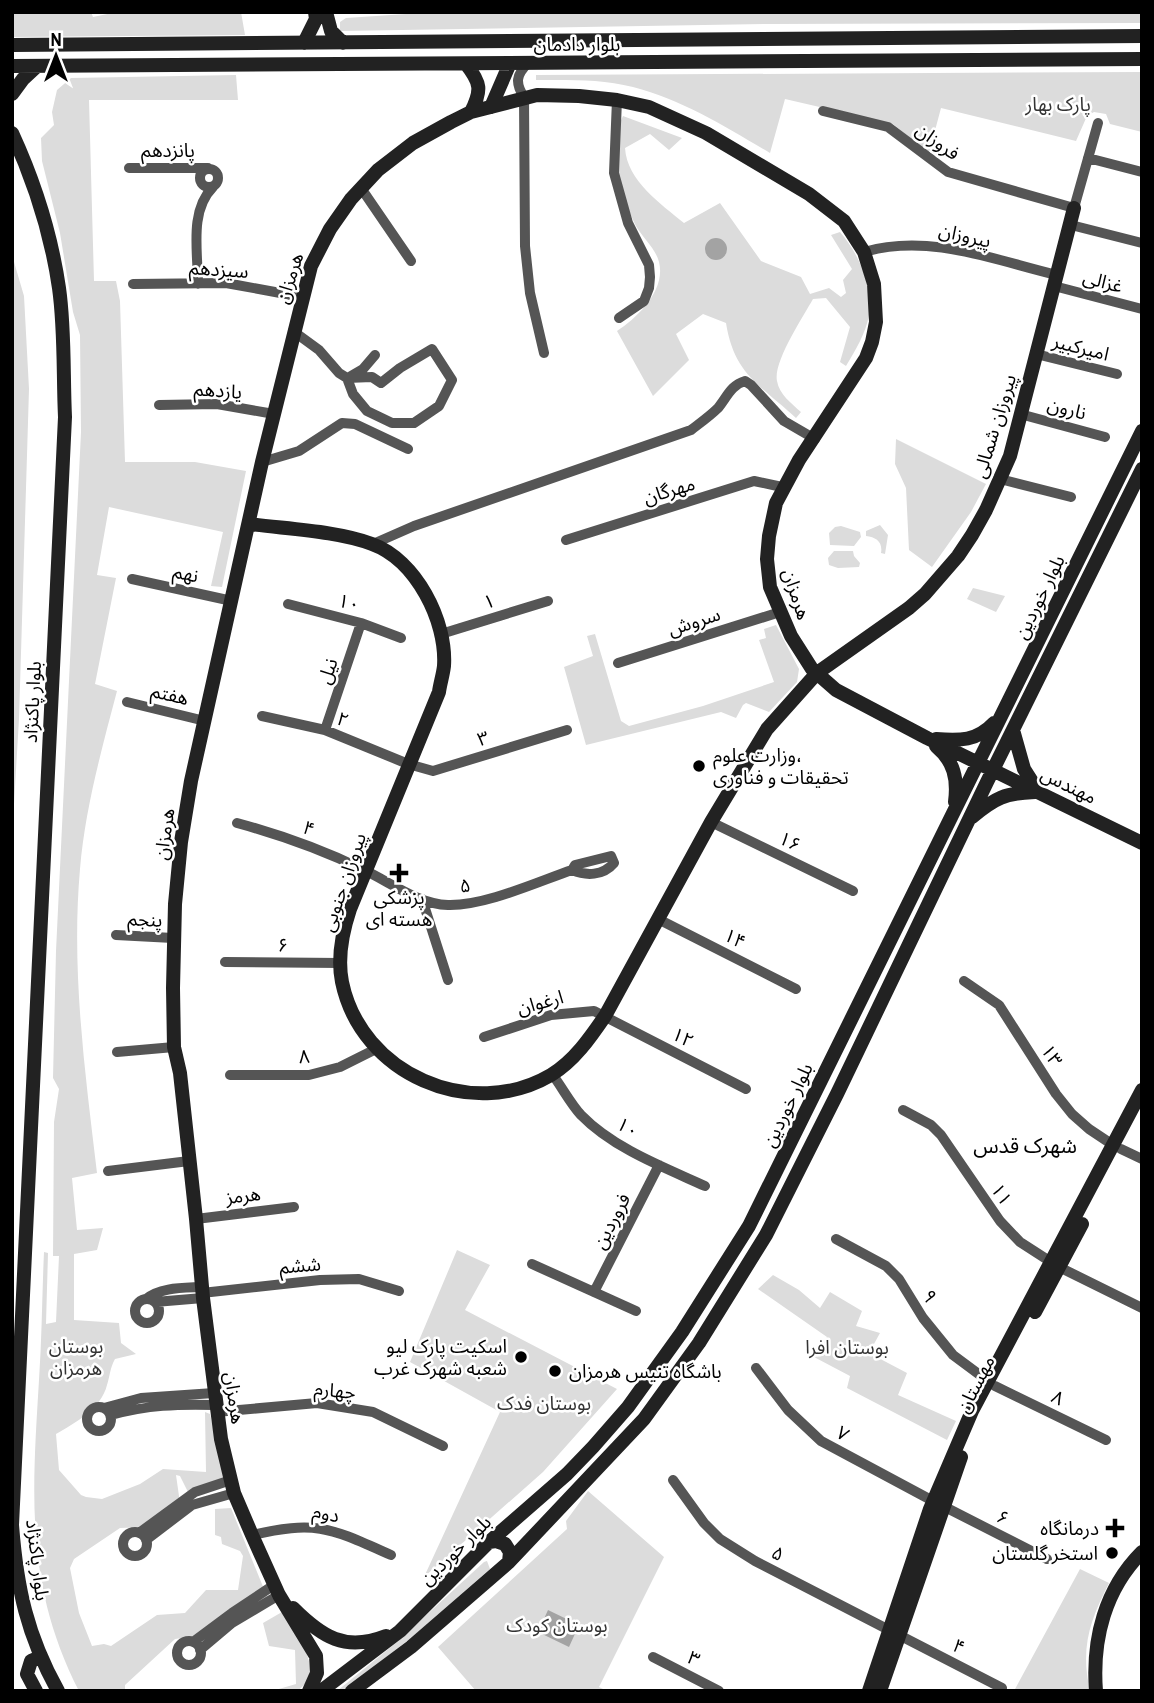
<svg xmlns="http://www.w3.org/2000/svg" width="1154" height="1703" viewBox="0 0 1154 1703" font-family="'Archivo Narrow','Noto Sans Arabic',sans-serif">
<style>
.green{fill:#dcdcdc}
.water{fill:#a3a3a3}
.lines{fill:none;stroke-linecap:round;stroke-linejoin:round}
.street{stroke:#555;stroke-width:10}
.secondary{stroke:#222;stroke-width:14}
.poi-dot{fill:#000;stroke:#fff;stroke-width:2.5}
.labels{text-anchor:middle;stroke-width:5;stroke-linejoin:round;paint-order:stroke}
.street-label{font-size:19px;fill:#000;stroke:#fff}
.park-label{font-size:19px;fill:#333;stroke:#fff}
.poi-label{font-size:19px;fill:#000;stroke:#fff;text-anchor:end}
.neighbourhood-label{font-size:21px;fill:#000;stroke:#fff}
</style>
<rect width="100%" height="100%" fill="#fff"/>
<!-- green -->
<path class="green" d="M12 12H91L93 17 117 12H241L245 35 12 37Z
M436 12H1142V23L768 24 340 31V22L346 18Z
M1142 72V132L1110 124 1106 114 1094 112 1087 116 1076 141 941 108 929 153 893 124 785 99 770 153C726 127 683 100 633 87 602 79 569 80 536 80V75Z
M236 75 238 100H89L94 281H116L120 301 125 462H195L246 471 222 587 211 586 223 532 109 507 97 575 116 578 95 684 117 691C102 748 85 809 80 869 71 971 85 1072 97 1173L72 1178 77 1230 103 1228 97 1250 74 1254V1320L119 1323 121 1343 136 1354 115 1359C110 1368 110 1375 107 1385 101 1409 75 1423 56 1434L59 1470 81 1495 86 1497 102 1499 140 1484 163 1469 206 1472 205 1412 210 1414 225 1485 190 1496 180 1476 176 1475 180 1503 146 1527 120 1528 74 1559 70 1568 79 1613 92 1646 104 1644 111 1646 157 1615 185 1613 206 1590H238L243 1556 240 1551 222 1544 221 1537 215 1535V1509L231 1508 268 1599 209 1634 175 1639 125 1685V1691H79C25 1585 32 1495 39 1380 42 1337 42 1295 44 1252L48 1253 46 1324 56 1322 59 1256H53L54 1122 59 1089 53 1078 56 951 81 432 80 335 73 312 60 233 42 161 41 138 54 125 52 112 57 90 71 78Z
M623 116 682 138 669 150 650 134 625 148C627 181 661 204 684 223L720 203 761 261 801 277 810 294 829 288 841 297 846 293 843 280 852 269 831 235 840 232C859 254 872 284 869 315 866 333 855 351 846 366L840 362 850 327 826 298 813 299C803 317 773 362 777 381 779 394 792 404 801 412L796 418C760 385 734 374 726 323L703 314 676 334 689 360 653 396 617 331C638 317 666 290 659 262 656 249 642 237 636 226 621 197 608 146 623 116Z
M12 255 24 296 29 389 19 719 12 838Z
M896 439 986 484 971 512 932 567 909 550 906 488 895 464Z
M880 525 888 535 885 554 881 553C883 542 876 537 866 536V531Z
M841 526 860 532 861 537 854 546 830 545 829 533 835 527Z
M834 551H853L854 556 860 563 859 567 838 568 829 565 828 558Z
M973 588 1005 596 996 612 967 599Z
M776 625 799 669 797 682 769 712 746 703 743 705 736 718 721 712 586 745 564 667 593 656 587 636 595 634 621 721 629 726 703 706 774 682 759 640 766 638 764 629Z
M457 1250 490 1265 465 1310 617 1389 543 1472 424 1577 500 1412 410 1362Z
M773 1275 799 1290 820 1308 830 1292 862 1311 856 1326 880 1333 869 1353 907 1373 898 1395 956 1421 947 1440 847 1388 850 1376 814 1357 827 1337 758 1289Z
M588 1491 664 1557 599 1687 607 1691H476L438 1647 567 1529 566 1521Z
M487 1561 490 1569 411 1638 342 1691H337L397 1642 484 1562Z
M1080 1569 1109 1583C1090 1621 1080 1647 1090 1691H1014Z
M282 1612C295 1634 328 1670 297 1691H272L296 1684 295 1650 269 1646 263 1623Z"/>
<!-- water -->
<path class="water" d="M705 249a11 11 0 1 1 22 0a11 11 0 1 1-22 0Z
M548 1610 579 1625 569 1647 538 1632Z"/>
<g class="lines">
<!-- street -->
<path class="street" d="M528 63C516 75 515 83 524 97L525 246 530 293 544 353
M617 100 614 173 628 223 649 265 650 277 649 288 644 301 619 318
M823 111 888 127 948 172 1074 208 1098 123
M1088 158 1142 172
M129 168H208
M200 178a9 9 0 1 1 18 0a9 9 0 1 1-18 0Z
M361 188 411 261
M1071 225 1142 243
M864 252C929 233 994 260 1057 275
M133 284 226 283 302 297
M198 284C198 252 189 211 213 187
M1054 286 1142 309
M293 331 319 350 339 373 347 378 353 394 367 411 392 423H414L439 406 452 380 432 349 400 368 381 383 372 377 347 378
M1036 354 1117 374
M351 376 363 369 375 355
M159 405 217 404 274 414
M1020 414 1105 437
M262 462 299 451 342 423 355 424 408 449
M1000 479 1071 497
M566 540 754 481 782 487
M373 544 414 526 691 430C700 423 710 416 718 408 727 397 731 385 745 381L751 385 784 421 815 439
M132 579 232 601
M288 604 361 623 401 638
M441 634 548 601
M618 663 780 612
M127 702 205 721
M262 716 325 730 408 764 433 771 567 730
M325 730 361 623
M711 822 853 891
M237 823C281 835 323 850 364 870 390 882 418 904 448 905 485 906 537 882 572 870L575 865 611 856 614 863C603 876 586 876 572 870
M422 899 448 980
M658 919 796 989
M116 935 173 938
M225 962 341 963
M964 981 999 1005 1056 1094 1072 1114 1089 1129 1113 1145
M484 1037 551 1015 594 1011 746 1089
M117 1052 174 1047
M552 1074C562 1087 570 1103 581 1115 613 1148 663 1167 705 1186
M230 1075H309L340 1067 376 1049
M903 1110 931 1125 941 1135 1000 1221 1020 1242 1051 1262
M1121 1149 1142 1159
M108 1171 189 1161
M196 1219 294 1207
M836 1239 886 1266 899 1279 923 1318 953 1355 988 1381
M532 1264 636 1311
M1059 1267 1142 1308
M594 1292 659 1165
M202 1293 320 1280 359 1279 399 1291
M146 1299C160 1287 184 1288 202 1287
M135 1311a12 12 0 1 1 24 0a12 12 0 1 1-24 0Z
M155 1302 203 1298
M756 1368 788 1410 821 1441 933 1501
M995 1386 1106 1440
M87 1419a12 12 0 1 1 24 0a12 12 0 1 1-24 0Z
M104 1408 141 1398 214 1393
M216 1412 317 1403 373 1412 443 1446
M111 1415C148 1405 177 1404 215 1405
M673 1480 704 1523 720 1539 755 1561 889 1630
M943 1506 1047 1559
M123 1544a12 12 0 1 1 24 0a12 12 0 1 1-24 0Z
M139 1533 195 1492 231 1480
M252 1535C318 1520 330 1528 391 1555
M146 1540 192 1505 234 1493
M899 1635 1002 1688
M177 1653a12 12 0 1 1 24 0a12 12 0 1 1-24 0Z
M193 1642 232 1613 274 1585
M200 1650 232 1623 279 1595
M653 1657 719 1691"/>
<!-- secondary -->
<path class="secondary" d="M326 12 331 31 343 43
M304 43 316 19 315 12
M12 45 1142 36
M466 64C481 83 482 90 471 112
M12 66 1142 59
M12 94 23 79 37 66
M491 107 510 63
M12 133C35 183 51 233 59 288 65 330 63 375 65 417L12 1525C17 1589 27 1635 58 1691
M250 524C287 529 338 531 372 544 416 560 447 621 444 666 443 675 440 684 439 692L350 909C342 933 337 957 342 982 361 1074 471 1122 551 1075 574 1061 590 1038 605 1016L711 822 767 729 817 673 909 608 925 594 958 556 972 535 986 510 1010 456 1074 208
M1013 730 1024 769 1038 791
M936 739C960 741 977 741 994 723
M936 746C954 761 958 779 955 802
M972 817C995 798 1005 793 1035 792
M1035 1312 1082 1224
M489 1542 496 1541 505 1544 510 1552 509 1562
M293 1608C322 1637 345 1652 386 1636
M36 1691 27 1674 31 1661 38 1658 41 1660
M309 1691 317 1673 316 1656 279 1595 252 1535 234 1493 221 1439 203 1298 196 1219 180 1073 174 1047 173 988 175 904 181 842 191 781 262 462 311 266 330 229 351 199 378 170 413 143 451 122 471 112 537 95 579 96 617 100 649 107 706 133 809 194 844 221 864 252 874 284 876 322 872 342 866 358 799 460 776 503 769 536 767 559 770 587 791 636 812 669 836 690 927 738 1142 843
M321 1691 400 1631 489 1542 567 1474 593 1447 628 1407 682 1332 749 1226 1142 431
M352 1691 411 1647 509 1562 644 1419 699 1343 766 1235 837 1094 987 782 1142 469
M869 1691 930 1509 972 1411 1142 1090
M880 1691 961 1457
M1096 1691C1092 1639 1105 1589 1142 1552"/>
</g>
<!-- markers -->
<g class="poi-dot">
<circle cx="699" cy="766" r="7"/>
<path d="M395.5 862.5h7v7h7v7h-7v7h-7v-7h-7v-7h7z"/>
<circle cx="521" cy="1357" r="7"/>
<circle cx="555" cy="1371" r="7"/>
<path d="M1111.5 1517.5h7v7h7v7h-7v7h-7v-7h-7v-7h7z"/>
<circle cx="1112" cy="1553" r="7"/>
</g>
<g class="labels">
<!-- street labels -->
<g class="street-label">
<text x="577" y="51">بلوار دادمان</text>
<text transform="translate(938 141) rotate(36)" y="7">فروزان</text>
<text x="168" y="157">پانزدهم</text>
<text transform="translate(965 235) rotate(13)" y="7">پیروزان</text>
<text transform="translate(219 269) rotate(4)" y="7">سیزدهم</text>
<text transform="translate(289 278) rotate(-72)" y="7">هرمزان</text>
<text transform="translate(1103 281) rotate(15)" y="7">غزالی</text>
<text transform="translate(1081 347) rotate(14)" y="7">امیرکبیر</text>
<text transform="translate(218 390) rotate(4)" y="7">یازدهم</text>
<text transform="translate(1067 408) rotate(15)" y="7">نارون</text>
<text transform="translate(994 426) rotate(-73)" y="7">پیروزان شمالی</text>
<text transform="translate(669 490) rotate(-17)" y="7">مهرگان</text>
<text transform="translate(186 573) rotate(13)" y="7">نهم</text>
<text transform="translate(797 594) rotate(72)" y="7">هرمزان</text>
<text transform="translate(1039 597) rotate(-64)" y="7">بلوار خوردین</text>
<text transform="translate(489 601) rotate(-17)" y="7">۱</text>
<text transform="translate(349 602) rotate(15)" y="7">۱۰</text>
<text transform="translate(694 621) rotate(-18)" y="7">سروش</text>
<text transform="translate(327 671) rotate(-71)" y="7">نیل</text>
<text transform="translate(170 694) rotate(13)" y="7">هفتم</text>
<text transform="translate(32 702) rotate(-87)" y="7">بلوار پاکنژاد</text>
<text transform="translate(343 719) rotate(22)" y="7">۲</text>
<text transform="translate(483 738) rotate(-17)" y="7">۳</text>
<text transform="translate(1069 785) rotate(26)" y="7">مهندس</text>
<text transform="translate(309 828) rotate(23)" y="7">۴</text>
<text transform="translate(164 834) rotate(-82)" y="7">هرمزان</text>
<text transform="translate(790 841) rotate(26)" y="7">۱۶</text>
<text transform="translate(343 882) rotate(-71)" y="7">پیروزان جنوبی</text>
<text transform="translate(465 885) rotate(-8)" y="7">۵</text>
<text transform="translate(145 919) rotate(3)" y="7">پنجم</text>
<text transform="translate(735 938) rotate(27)" y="7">۱۴</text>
<text x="283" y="952">۶</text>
<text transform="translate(540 1002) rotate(-15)" y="7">ارغوان</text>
<text transform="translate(683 1037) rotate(27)" y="7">۱۲</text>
<text transform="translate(1052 1055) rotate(57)" y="7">۱۳</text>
<text transform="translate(304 1056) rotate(-5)" y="7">۸</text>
<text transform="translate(787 1105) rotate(-64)" y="7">بلوار خوردین</text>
<text transform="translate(628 1127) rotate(31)" y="7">۱۰</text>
<text transform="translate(1002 1194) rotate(56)" y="7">۱۱</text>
<text transform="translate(243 1195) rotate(-7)" y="7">هرمز</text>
<text transform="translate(611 1221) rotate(-63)" y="7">فروردین</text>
<text transform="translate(300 1265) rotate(-5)" y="7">ششم</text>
<text transform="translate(930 1296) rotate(58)" y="7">۹</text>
<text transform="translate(975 1384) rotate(-63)" y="7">مهستان</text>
<text transform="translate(335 1390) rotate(6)" y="7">چهارم</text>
<text transform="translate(1058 1397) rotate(26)" y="7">۸</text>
<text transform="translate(235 1398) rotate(82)" y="7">هرمزان</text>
<text transform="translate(843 1433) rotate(31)" y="7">۷</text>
<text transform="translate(326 1513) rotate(11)" y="7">دوم</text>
<text transform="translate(1003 1517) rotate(27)" y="7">۶</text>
<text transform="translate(455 1550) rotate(-44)" y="7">بلوار خوردین</text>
<text transform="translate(778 1553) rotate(27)" y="7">۵</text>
<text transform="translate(38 1560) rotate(83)" y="7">بلوار پاکنژاد</text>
<text transform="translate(959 1646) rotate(27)" y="7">۴</text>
<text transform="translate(694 1658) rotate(27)" y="7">۳</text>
</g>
<!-- park labels -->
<g class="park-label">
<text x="1058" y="111">پارک بهار</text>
<text x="76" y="1353">بوستان<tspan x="76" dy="22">هرمزان</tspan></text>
<text x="847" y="1354">بوستان افرا</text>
<text x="544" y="1410">بوستان فدک</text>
<text x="557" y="1632">بوستان کودک</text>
</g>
<!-- poi labels -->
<g class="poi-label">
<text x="713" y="762" text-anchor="start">وزارت علوم،<tspan x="713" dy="22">تحقیقات و فناوری</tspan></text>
<text x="399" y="904" text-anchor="middle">پزشکی<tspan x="399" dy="22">هسته ای</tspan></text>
<text x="507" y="1353">اسکیت پارک لیو<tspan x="507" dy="22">شعبه شهرک غرب</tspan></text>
<text x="569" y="1378" text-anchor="start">باشگاه تنیس هرمزان</text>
<text x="1099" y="1535">درمانگاه</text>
<text x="1098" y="1560">استخر گلستان</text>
</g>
<!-- neighbourhood labels -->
<g class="neighbourhood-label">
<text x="1025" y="1153">شهرک قدس</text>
</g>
</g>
<!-- border -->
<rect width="1154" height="1703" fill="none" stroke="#000000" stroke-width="28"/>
<!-- north arrow -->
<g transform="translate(56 56)" stroke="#ffffff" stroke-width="5" paint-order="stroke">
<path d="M0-5L12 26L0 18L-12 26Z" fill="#000000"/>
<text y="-10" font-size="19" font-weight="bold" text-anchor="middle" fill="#000000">N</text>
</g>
</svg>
